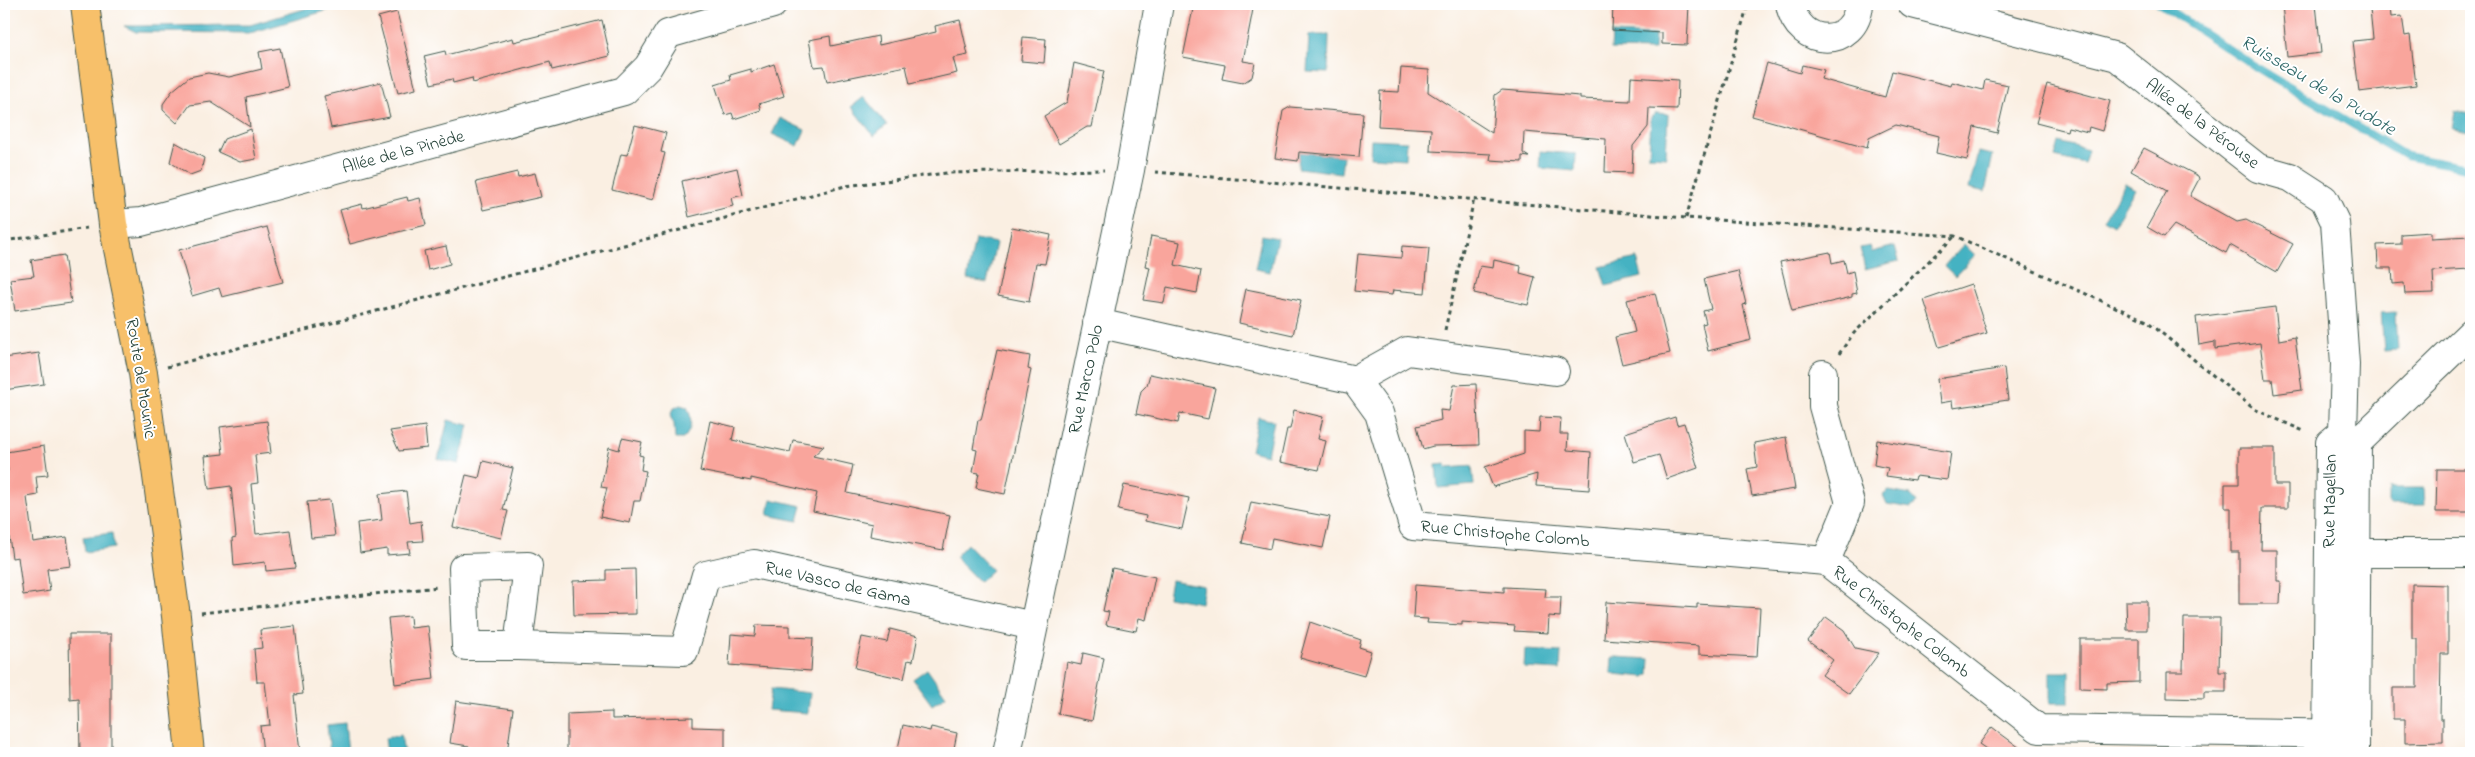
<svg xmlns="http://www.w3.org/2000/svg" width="2475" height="757" viewBox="0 0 2475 757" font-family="'Indie Flower',sans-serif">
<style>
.water{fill:#45b2c2;stroke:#32787b}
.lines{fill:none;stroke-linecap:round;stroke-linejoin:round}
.stream{stroke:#45b2c2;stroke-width:8}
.building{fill:#f9a59c}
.minor-casing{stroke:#40584e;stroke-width:30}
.major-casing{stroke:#40584e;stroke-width:30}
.path{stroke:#40584e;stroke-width:3;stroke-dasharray:4 4;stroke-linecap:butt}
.minor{stroke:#fff;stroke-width:28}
.major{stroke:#f7c06b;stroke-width:28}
.labels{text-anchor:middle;stroke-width:4;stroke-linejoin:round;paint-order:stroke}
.street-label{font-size:18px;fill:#1f3d34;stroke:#fff}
.water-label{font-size:19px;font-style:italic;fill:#2c6666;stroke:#fff}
</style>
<rect width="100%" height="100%" fill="#fff"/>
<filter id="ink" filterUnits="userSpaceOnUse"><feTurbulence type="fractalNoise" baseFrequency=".02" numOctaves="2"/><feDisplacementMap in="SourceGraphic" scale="10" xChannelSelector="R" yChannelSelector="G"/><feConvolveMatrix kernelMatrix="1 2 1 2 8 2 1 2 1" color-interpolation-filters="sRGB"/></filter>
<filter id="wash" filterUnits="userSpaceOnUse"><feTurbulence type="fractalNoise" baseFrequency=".0096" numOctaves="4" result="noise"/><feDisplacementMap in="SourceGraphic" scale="20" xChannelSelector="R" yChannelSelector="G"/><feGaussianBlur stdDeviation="1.12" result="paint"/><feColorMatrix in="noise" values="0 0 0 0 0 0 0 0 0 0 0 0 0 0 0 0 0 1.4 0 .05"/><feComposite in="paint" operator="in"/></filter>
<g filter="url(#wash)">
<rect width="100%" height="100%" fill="#faefe2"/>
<!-- water -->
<path class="water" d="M321 4H349L250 33 136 32 124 26 250 25Z
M1612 33 1655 35 1654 50 1611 49Z
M1309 35H1329L1328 73 1307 72Z
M864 97 887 125 874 136 851 107Z
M2455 111 2471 114V132L2452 129Z
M1656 113 1668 114 1666 157 1649 156 1651 117Z
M780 118 805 130 798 146 772 134Z
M1371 139 1407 141 1406 159 1370 157Z
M2059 142 2088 150 2084 164 2055 157Z
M1540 151 1576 154 1575 171 1539 168Z
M1299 152 1343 156 1341 173 1298 168Z
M1978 152 1993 155 1985 192 1969 188Z
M2125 183 2135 189 2114 225 2104 219Z
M1262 235 1277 238 1270 272 1255 269Z
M975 239 996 243 987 283 967 279Z
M1964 244 1975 255 1955 276 1944 266Z
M1870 246 1872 252 1895 246 1899 261 1865 269 1860 248Z
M1637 258 1642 277 1606 286 1600 267Z
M2396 312 2398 350 2384 351 2381 313Z
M680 405 687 407C693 418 692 431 683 439H675L674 424 670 416 673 409Z
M1258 417 1274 421 1267 455 1251 451Z
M448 420 469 425 459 464 438 459Z
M1446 464 1447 468 1472 466 1474 485 1438 488 1436 465Z
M2389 488H2424L2425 505H2389Z
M1889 491 1911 495 1917 503 1911 508 1887 504 1883 495Z
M771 499 802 506 798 521 768 515Z
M112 533 114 548 85 552 83 537Z
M967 544 992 570 979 582 955 557Z
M1171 580 1204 586 1201 603 1168 597Z
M1525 650 1561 652 1560 670 1524 668Z
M1616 657 1650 659 1649 674 1645 677 1614 674 1611 672 1612 658Z
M927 669 946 696 932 705 913 679Z
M2050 672H2069V703H2050Z
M771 689 810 693 808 713 768 710Z
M345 723 348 753H330L327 725Z
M401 735 404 753H387L385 738Z"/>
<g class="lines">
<!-- stream -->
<path class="stream" d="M2160 4 2256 67 2406 156 2471 169"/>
</g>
<g id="blocks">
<!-- building -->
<path class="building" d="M1194 4H1254L1243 61 1255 63 1252 77 1243 83 1222 79 1225 65 1183 57Z
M1613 4H1689L1687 45 1662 44V33L1612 30Z
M2282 4H2316L2321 53 2287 57Z
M2390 7 2391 17 2402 16 2405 36 2410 35 2416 85 2359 92 2353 41 2373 39 2370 9Z
M397 12 416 89 398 93 378 17Z
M602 20 610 56 552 70 550 62 473 83 472 78 453 83 452 79 431 84 424 56 445 51 446 55 513 38 514 42Z
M960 20 968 55 953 58 957 73 910 84 906 66 827 82 824 66 814 67 809 40 830 36 831 46 878 36 879 45 936 32 935 26Z
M1023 37 1046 39 1044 63 1021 61Z
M280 48 288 87 246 97 250 127 211 102 190 105 177 123 163 110V104L172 91 189 77 208 73 229 77 262 69 259 52Z
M1074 63 1104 71 1092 127H1087L1059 144 1044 116 1067 102Z
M1767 63 1800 73 1802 65 1824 70 1821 79 1885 97 1892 71 1951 86 1952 82 1983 90 1985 80 2008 85 1997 133 1974 127 1967 160 1936 153 1939 136 1896 125 1869 138 1867 148 1752 116Z
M774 64 784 96 759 104 761 110 734 119 732 113 725 115 715 85 731 80 730 75 751 69V72Z
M1401 68 1429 70 1428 92 1492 133 1495 95 1502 90 1580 96V99L1630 101 1631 77 1678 80 1677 109 1649 108 1648 127 1633 146 1632 173 1605 172 1606 139 1524 132 1523 153 1529 157 1522 156V162L1490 160 1491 154 1430 151 1431 129 1378 126 1380 91 1399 92Z
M381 82 390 117 331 128 324 96Z
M2047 84 2110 101 2102 131 2089 127 2088 132 2068 127 2067 131 2036 123Z
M1290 107 1363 113 1359 157 1299 152 1298 161 1275 158 1283 111Z
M635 125 666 133 661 152 665 153 653 200 612 190 621 154 627 155Z
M251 129 256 159 240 162 218 152 224 139Z
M175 142 204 158 201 171 190 175 170 162Z
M2144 148 2198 176 2199 179 2190 196 2237 222 2246 220 2293 244 2277 272 2230 245 2226 253 2174 225 2164 237 2147 227 2167 191 2131 171Z
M737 168 743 195 731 198 733 206 689 217 682 181Z
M517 172 518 177 535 173 541 197 483 210 476 182Z
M407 197 408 201 420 198 426 225 350 244 340 210 362 204 363 208Z
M267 227 283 282 222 297 219 288 192 296 179 250Z
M1012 227 1051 235 1045 264 1036 263 1029 302 998 296Z
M2431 232V238L2471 236V269L2433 271 2434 293 2405 294 2404 283 2393 284 2392 268H2378L2377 245 2401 244V234Z
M1151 236 1180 242 1175 265 1201 271 1197 293 1167 287 1164 303 1143 300 1150 267 1145 266Z
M446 246 450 264 428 270 424 251Z
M1402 246 1429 248 1425 293 1393 290 1392 295 1354 291 1358 254 1401 258Z
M1830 252 1832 263 1844 260 1847 273 1853 271 1857 293 1852 294V297L1792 311 1780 262Z
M64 255 71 303 15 311 10 279 34 276 31 260Z
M1494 260 1521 266 1520 273 1535 277 1528 305 1474 293 1480 266 1493 268Z
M1738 271 1746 304 1743 305 1751 340 1708 351 1702 324 1706 323 1703 311 1711 309 1704 279Z
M1971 284 1987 333 1939 347 1924 300Z
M1246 289 1301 300 1293 335 1239 323Z
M1655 293 1670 353 1622 364 1615 337 1635 332 1627 300Z
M2275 307 2279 340 2295 337 2302 390 2274 394 2272 379H2265L2260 343 2215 349V342L2199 345 2196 317Z
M997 350 1030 356 1028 369 1031 370 1005 494 976 488 979 473 973 472 977 450 973 449 978 420H981Z
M39 353 44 384 4 390V358Z
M2004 368 2008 400 1953 408 1952 401 1940 403 1937 379Z
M1150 374 1215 388 1208 419 1180 413 1178 423 1136 414 1141 391 1147 385Z
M1476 384 1479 445 1433 446 1423 449 1417 426 1441 420 1440 410 1449 411 1454 385Z
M1294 410 1323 417 1318 439 1326 441 1319 470 1280 462 1287 429H1290Z
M1540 417 1561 418 1560 434H1568L1567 450 1591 452 1589 490 1536 486 1537 474 1493 487 1485 467 1524 454V431L1539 432Z
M1675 417 1677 425 1684 423 1698 468 1667 479 1659 455 1634 462 1625 433Z
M267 421 271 453 255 455 258 483 251 484 256 534 290 530 295 568 266 571 265 562 234 566 232 538 236 537 231 486 209 489 205 456 223 454 220 427Z
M710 421 735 427 732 440 790 452 793 440 824 446 813 456 853 465 847 493 950 515 943 550 870 536 872 524 813 511 817 493 751 478V481L700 471Z
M425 426 427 448 399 451 390 431Z
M1786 437 1795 489 1752 496 1747 469 1757 467 1754 443Z
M622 438 642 442 639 455 643 456 641 470 646 471 640 501H634L630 523 600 517 607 488 601 487 609 447 619 450Z
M1877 440 1951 452 1947 480 1916 476 1915 480 1886 476 1888 468 1874 465Z
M44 446 48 475 36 476 38 495 27 497 33 542 67 537 71 566 47 569 50 591 23 595 18 557 12 558 6 515H4V471H8L6 452Z
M2239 448H2275V485H2288V508H2262L2261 550H2277V581H2281L2280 604H2239V552H2231V508H2225V484H2239Z
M483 461 513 468 503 510 508 511 501 538 453 527 466 475 479 478Z
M2437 469H2471V512H2436Z
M1124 485 1189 498 1182 529 1145 521 1146 516 1118 510Z
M406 491 410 523 421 521 423 541 408 542 410 553 387 555V549L360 553 357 523 382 520 379 494Z
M330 500 335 536 311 538 307 502Z
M1251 502 1330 517 1323 548 1272 538 1270 549 1242 543Z
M1112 568 1155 577 1146 620 1139 618 1136 631 1106 625 1109 612 1103 611Z
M635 569 636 614 574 615 573 581 606 580V570Z
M2412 584 2448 585V654H2441L2440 719H2443V742L2405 743V719H2393V688H2417V639H2412Z
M1415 585 1504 592V587L1546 589 1545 597H1561L1560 617 1549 616 1548 633 1514 631 1515 626 1462 622V625L1427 623 1428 619 1413 618Z
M2126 601H2147V630H2127Z
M1606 602 1697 608V604L1760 608 1757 657 1699 654V646L1604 639Z
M410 616 411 628 428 626 434 679 395 684 388 618Z
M1826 617 1844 630 1855 648 1879 653 1849 694 1822 675 1833 660 1808 641Z
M2184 618H2220L2219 672H2226V692H2204V699L2167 698V672H2183Z
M1310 622 1361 640 1359 647 1371 651 1364 676 1300 658Z
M756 625 790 626V637L813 638 811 671 729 665 731 634 755 636Z
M295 626 303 694 294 695 300 753H263L260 726 270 725 265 682H257L254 649 262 648 260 630Z
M890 629 918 636 913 661 908 660 904 679 855 668 862 637 887 642Z
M69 634H111V753H80L79 699 70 700Z
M2080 639H2139V682L2107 683V689L2080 688Z
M1083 653 1104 658 1092 721 1058 714 1067 662 1081 665Z
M456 701 513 709 507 753H468L469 746 450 743Z
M612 712V719L693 717V727L725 728V753H567V714Z
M903 725 930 731 931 727 957 733 953 753H897Z
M1992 727 2001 734 2027 753H1992L1979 744Z"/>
</g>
</g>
<g filter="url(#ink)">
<use href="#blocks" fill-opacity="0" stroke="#40584e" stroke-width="1"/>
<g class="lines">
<defs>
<path id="minor" d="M1790 4C1798 49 1856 49 1859 4
M1912 4 2117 57 2258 168 2290 177 2324 199 2335 222 2345 364 2343 432
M113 224 141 222 624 91 648 67 668 34 773 4
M1097 323 1355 380 1379 413 1413 526 1826 561 2039 729 2355 734
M1823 374V406L1850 503 1826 561
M1355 380 1407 351 1555 371
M2357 443 2471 333
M2337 553H2471
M518 646H466L463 568 528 566 518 646 684 651 706 575 754 564 1033 626
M2327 752 2330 443 2343 432 2356 442
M2355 752 2357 443
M1007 753 1130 170 1159 4"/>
<path id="major" d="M85 4 113 224 143 373 176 616 190 753"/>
</defs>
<!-- minor casing -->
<use href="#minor" class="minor-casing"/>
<!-- major casing -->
<use href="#major" class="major-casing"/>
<!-- path -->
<path class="path" d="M1155 172 1686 218 1955 236 2147 321 2254 409 2306 432
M1686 218 1748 4
M4 241 87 228
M1445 330 1474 199
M1839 354 1854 333 1955 236
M167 367 845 186 947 173 1104 170
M201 613 438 587"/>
<!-- minor -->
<use href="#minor" class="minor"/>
<!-- major -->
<use href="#major" class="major"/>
</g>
</g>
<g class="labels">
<!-- street labels -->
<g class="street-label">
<text transform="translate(2203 123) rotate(37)" y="6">Allée de la Pérouse</text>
<text transform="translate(403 151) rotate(-15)" y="6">Allée de la Pinède</text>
<text transform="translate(142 378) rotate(81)" y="6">Route de Mounic</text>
<text transform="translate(1085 379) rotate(-78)" y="6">Rue Marco Polo</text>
<text transform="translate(2329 501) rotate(-89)" y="6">Rue Magellan</text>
<text transform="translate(1505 533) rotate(5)" y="6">Rue Christophe Colomb</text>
<text transform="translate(838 583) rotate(13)" y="6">Rue Vasco de Gama</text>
<text transform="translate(1902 621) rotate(38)" y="6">Rue Christophe Colomb</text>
</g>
<!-- water labels -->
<g class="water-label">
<text transform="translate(2319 84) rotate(31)" y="7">Ruisseau de la Pudote</text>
</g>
</g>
<!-- margin -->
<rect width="2475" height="757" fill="none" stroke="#fff" stroke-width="20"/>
</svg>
